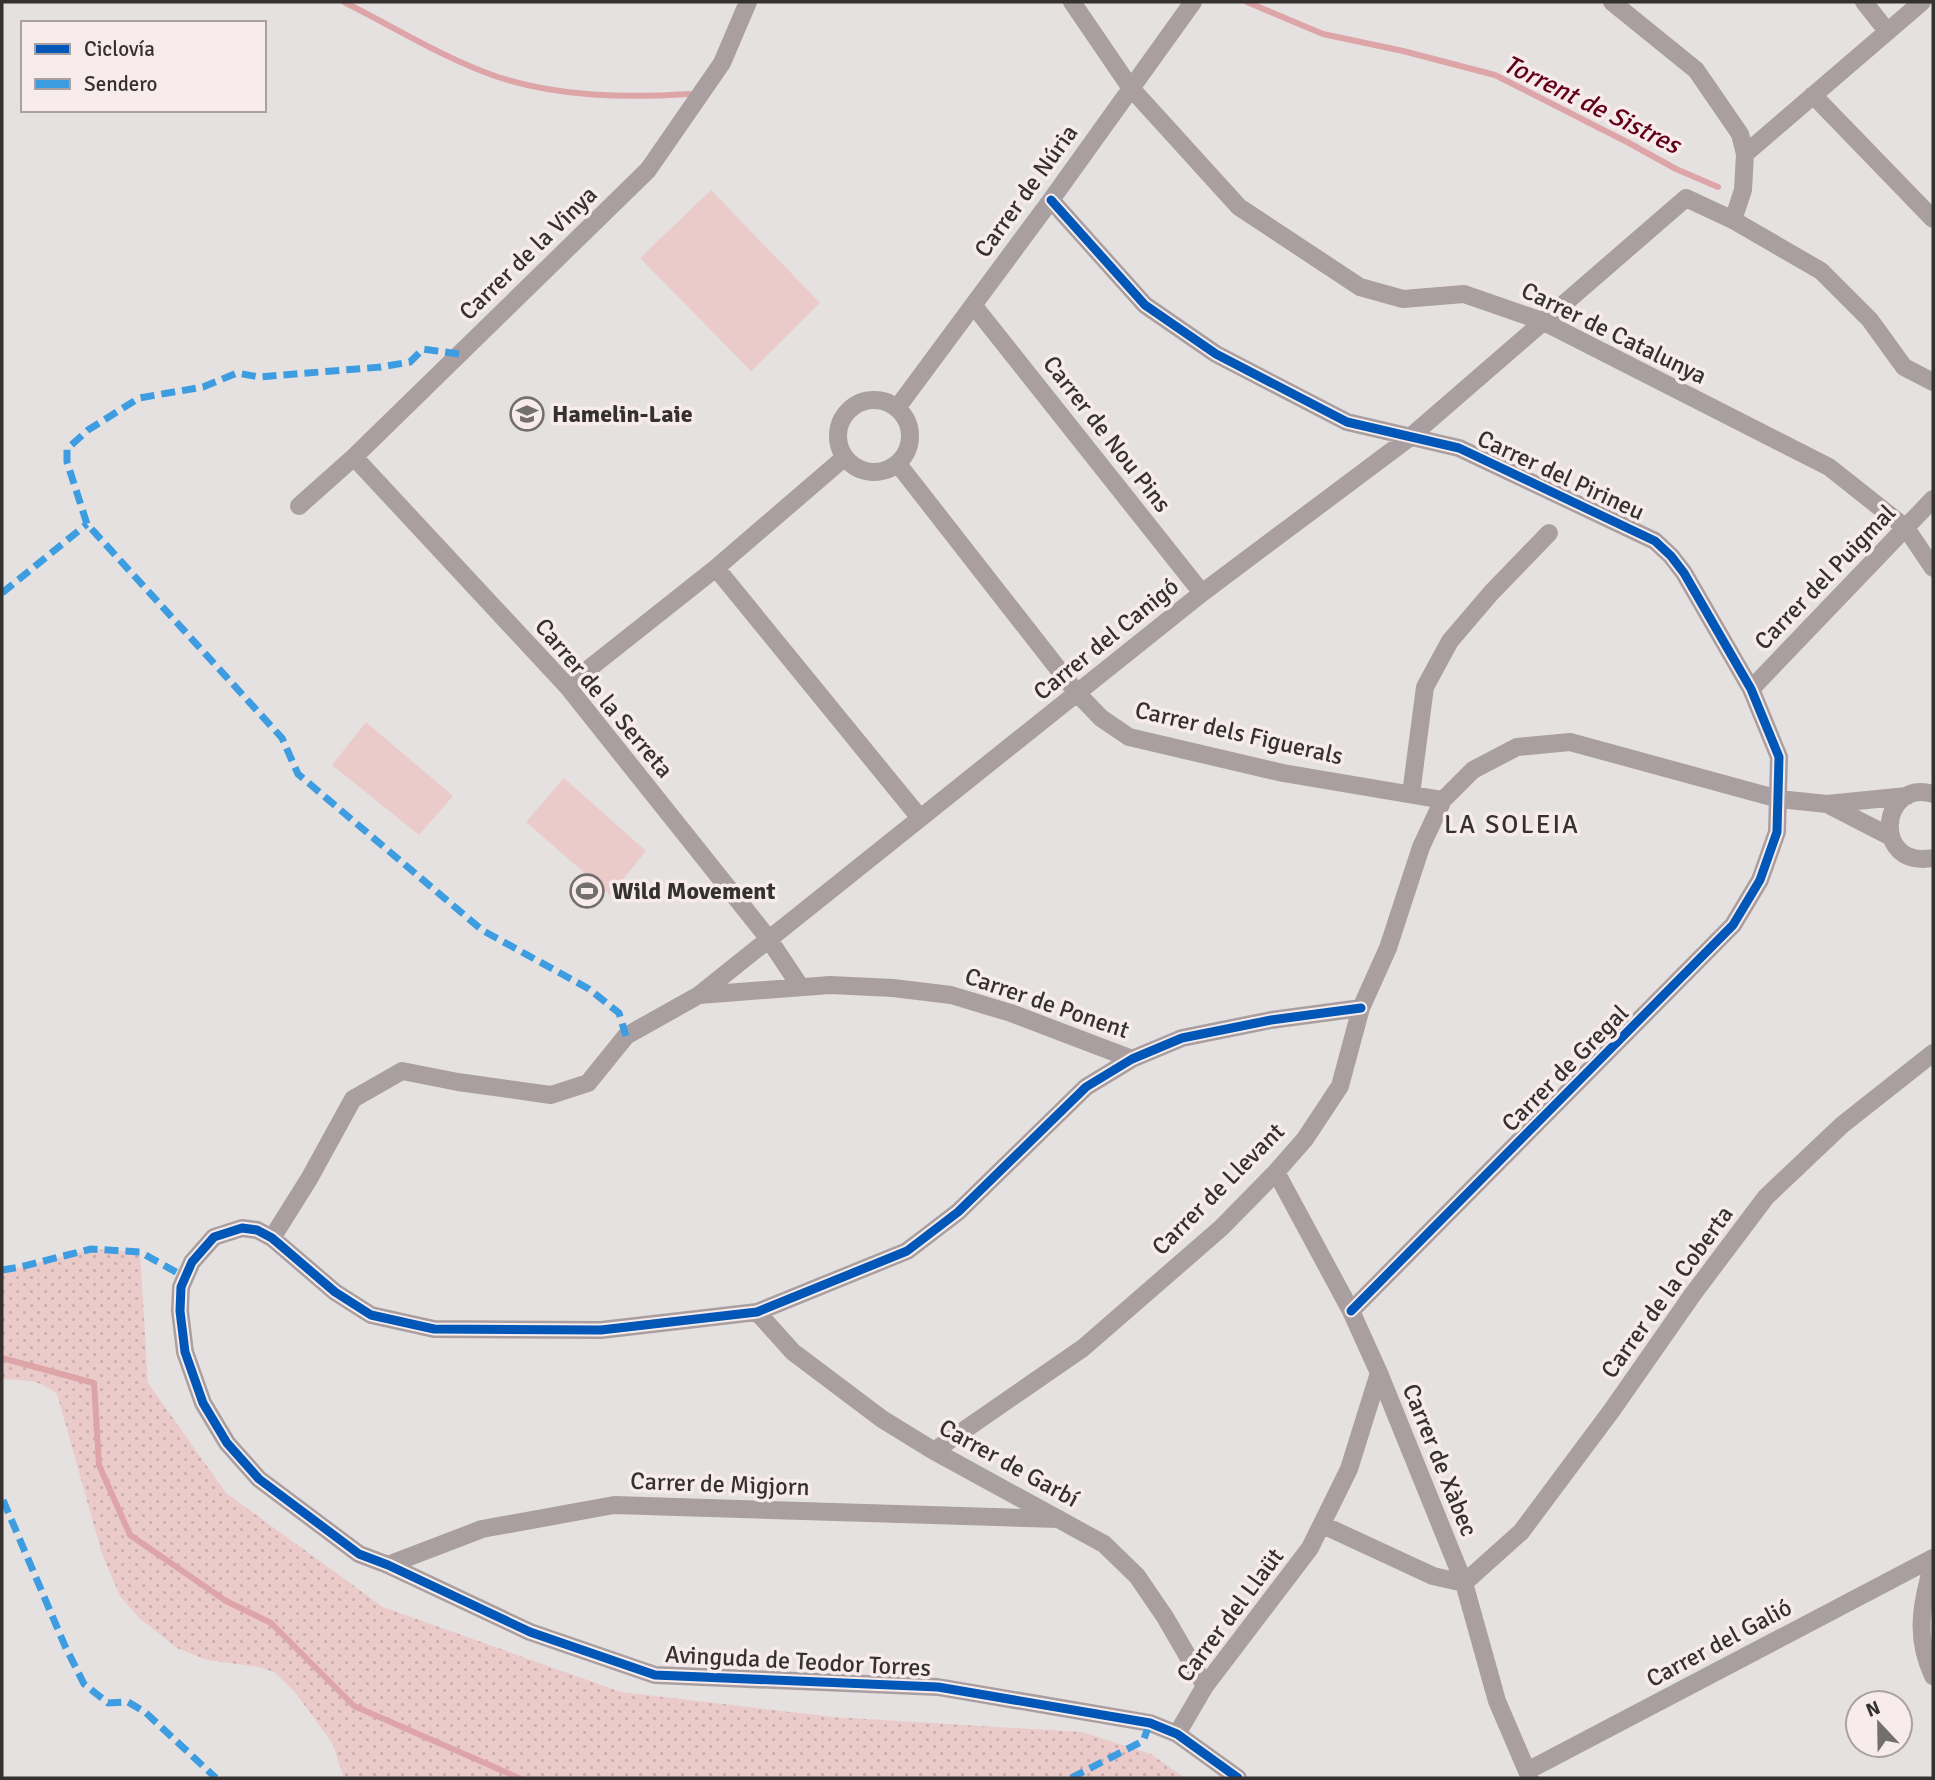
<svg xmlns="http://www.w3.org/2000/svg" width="1935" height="1780" viewBox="0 0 1935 1780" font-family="Signika,sans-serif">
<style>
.grass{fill:url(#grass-dots)}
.pitch{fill:#ebcaca}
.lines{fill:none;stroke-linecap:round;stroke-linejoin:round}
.stream{stroke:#dea5a8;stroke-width:6}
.street{stroke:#aa9fa0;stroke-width:18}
.quiet{stroke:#3e9de1;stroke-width:7;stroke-dasharray:14 7;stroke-linecap:butt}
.cycleway-casing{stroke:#f7ebeb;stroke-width:13}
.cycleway{stroke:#0057b8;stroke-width:9}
.labels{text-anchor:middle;stroke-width:7;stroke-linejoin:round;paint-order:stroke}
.street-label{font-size:24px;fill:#353131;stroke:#f7ebeb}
.poi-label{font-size:24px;font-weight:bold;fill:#353131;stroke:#f7ebeb;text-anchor:start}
.water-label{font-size:26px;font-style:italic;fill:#62001a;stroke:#f7ebeb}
.neighbourhood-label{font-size:26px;letter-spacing:2px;fill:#353131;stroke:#f7ebeb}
</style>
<defs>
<pattern id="grass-dots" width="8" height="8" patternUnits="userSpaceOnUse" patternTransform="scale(1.75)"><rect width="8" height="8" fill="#ebcaca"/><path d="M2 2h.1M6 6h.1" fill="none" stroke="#caaeae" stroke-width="1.8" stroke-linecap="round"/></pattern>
</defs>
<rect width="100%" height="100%" fill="#e6e1e1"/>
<!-- grass -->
<path class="grass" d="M91 1249 140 1252 148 1383 226 1493 383 1607 621 1692 833 1717 1082 1732 1151 1754 1185 1778H344L333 1745 325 1733 295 1692 274 1672 259 1667 207 1660 177 1648 139 1618 120 1596 102 1554 57 1394C37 1378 26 1381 2 1379V1272Z"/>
<!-- pitch -->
<path class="pitch" d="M711 190 820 303 751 371 640 258Z
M366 722 453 796 419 835 332 765Z
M564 778 646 851 610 895 526 822Z"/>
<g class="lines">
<!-- stream -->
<path class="stream" d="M344 2C394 27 445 59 498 77 559 97 626 98 689 94
M1247 2 1323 34 1403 51 1495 75 1629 143 1676 169 1718 187
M2 1358 94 1383 99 1465 130 1535 226 1601 271 1623 354 1706 519 1778"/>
<!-- street -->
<path class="street" d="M1072 2 1130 87 1239 207 1360 287 1403 299 1464 294 1542 321 1829 467 1906 528 1933 568
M1612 2 1696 70 1740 134 1745 154 1743 190 1733 220
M1864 2 1887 31
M1813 95 1933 219
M1745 154 1922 2
M1051 200 1145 305 1216 354 1347 422 1459 448 1655 541 1671 556 1684 573 1751 689 1779 757 1777 832 1760 880 1733 925 1351 1311
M974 306 1202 593
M838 436a36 36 0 1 1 72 0a36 36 0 1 1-72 0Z
M897 408 1051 200 1193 2
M354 457 567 686 768 938 800 986
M898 464 1077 693 1101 718 1129 737 1283 773 1443 800
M299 506 354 457 648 170 722 63 748 2
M716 568 920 818
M567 686 716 568 845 457
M1751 689 1933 499
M1411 794 1425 687 1450 641 1491 593 1549 533
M1933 794C1880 778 1871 869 1933 858
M1827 804 1891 837
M699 995 1202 593 1409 438 1686 198 1733 220 1821 271 1870 320 1904 367 1933 382
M1276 1172 1351 1311 1379 1373 1464 1583 1497 1701 1530 1778
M272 1238 309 1179 353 1099 402 1071 458 1082 551 1095 588 1083 626 1036 699 995 830 985 893 988 951 995 1011 1013 1132 1059
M757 1312 793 1352 882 1419 934 1451 1104 1544 1137 1576 1165 1617 1205 1686
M934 1451 1083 1348 1221 1228 1276 1172 1305 1139 1340 1086 1361 1008 1388 948 1421 847 1443 800 1473 770 1517 747 1570 742 1779 799 1827 804 1907 796
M1323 1525 1433 1576 1464 1583 1521 1532 1612 1410 1693 1294 1766 1197 1842 1125 1933 1053
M1933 1562C1922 1605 1914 1635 1933 1676
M388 1565 482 1529 614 1505 1059 1519
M1177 1734 1205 1686 1310 1548 1349 1469 1379 1373
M1527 1771 1933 1558
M1238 1778 1177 1734 1150 1723 938 1687 655 1675 530 1632 388 1565 359 1554 259 1479 227 1443 203 1403 185 1352 180 1311 181 1287 192 1262 214 1237 242 1228 257 1230 272 1238 335 1292 371 1315 434 1329 601 1330 757 1312 907 1251 958 1212 1086 1087 1132 1059 1182 1038 1271 1020 1361 1008"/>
<!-- quiet -->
<path class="quiet" d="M459 354 423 349 410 362 381 367 259 377 237 373 203 387 139 398 88 430 67 449V462L87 524 282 738 298 774 482 930 589 989 619 1013 626 1036
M2 593 87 524
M2 1270 20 1267 91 1249 140 1252 185 1277
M3 1500 65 1646 84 1684 108 1703 128 1702 145 1712 216 1778
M1071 1778 1143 1741 1150 1723"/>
<defs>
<path id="cycleway" d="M1051 200 1145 305 1216 354 1347 422 1459 448 1655 541 1671 556 1684 573 1751 689 1779 757 1777 832 1760 880 1733 925 1351 1311
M1238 1778 1177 1734 1150 1723 938 1687 655 1675 530 1632 388 1565 359 1554 259 1479 227 1443 203 1403 185 1352 180 1311 181 1287 192 1262 214 1237 242 1228 257 1230 272 1238 335 1292 371 1315 434 1329 601 1330 757 1312 907 1251 958 1212 1086 1087 1132 1059 1182 1038 1271 1020 1361 1008"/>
</defs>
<!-- cycleway casing -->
<use href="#cycleway" class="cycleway-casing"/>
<!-- cycleway -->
<use href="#cycleway" class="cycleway"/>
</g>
<!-- icons -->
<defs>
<symbol id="school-ring" viewBox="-11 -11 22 22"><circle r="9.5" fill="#f7ebeb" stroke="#736f6f" stroke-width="1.5"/><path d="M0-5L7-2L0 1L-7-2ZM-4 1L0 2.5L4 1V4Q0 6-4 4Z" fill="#736f6f"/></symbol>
<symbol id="stadium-ring" viewBox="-11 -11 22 22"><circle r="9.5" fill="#f7ebeb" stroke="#736f6f" stroke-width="1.5"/><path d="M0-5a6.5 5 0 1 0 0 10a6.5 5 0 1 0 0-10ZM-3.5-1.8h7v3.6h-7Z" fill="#736f6f"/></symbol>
</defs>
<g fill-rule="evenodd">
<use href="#school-ring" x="508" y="395" width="38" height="38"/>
<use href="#stadium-ring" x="568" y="872" width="38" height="38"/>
</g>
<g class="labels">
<!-- street labels -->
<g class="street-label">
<text transform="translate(1026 191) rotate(-54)" y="8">Carrer de Núria</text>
<text transform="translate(528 253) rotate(-44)" y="8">Carrer de la Vinya</text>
<text transform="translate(1614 333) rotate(26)" y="8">Carrer de Catalunya</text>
<text transform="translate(1107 434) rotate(52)" y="8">Carrer de Nou Pins</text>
<text transform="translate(1561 475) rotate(25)" y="8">Carrer del Pirineu</text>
<text transform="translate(1825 577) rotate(-46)" y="8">Carrer del Puigmal</text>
<text transform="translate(1106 639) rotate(-39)" y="8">Carrer del Canigó</text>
<text transform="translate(604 698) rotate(50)" y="8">Carrer de la Serreta</text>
<text transform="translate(1239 733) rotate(13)" y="8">Carrer dels Figuerals</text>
<text transform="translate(1047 1003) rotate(19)" y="8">Carrer de Ponent</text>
<text transform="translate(1565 1068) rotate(-45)" y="8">Carrer de Gregal</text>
<text transform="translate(1218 1189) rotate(-45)" y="8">Carrer de Llevant</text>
<text transform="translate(1667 1292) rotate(-54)" y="8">Carrer de la Coberta</text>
<text transform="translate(1440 1460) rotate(68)" y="8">Carrer de Xàbec</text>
<text transform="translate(1009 1463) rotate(29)" y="8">Carrer de Garbí</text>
<text transform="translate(720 1484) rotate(2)" y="8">Carrer de Migjorn</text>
<text transform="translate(1230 1615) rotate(-53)" y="8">Carrer del Llaüt</text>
<text transform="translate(1719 1643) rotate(-28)" y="8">Carrer del Galió</text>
<text transform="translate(798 1661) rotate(3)" y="8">Avinguda de Teodor Torres</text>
</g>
<!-- poi labels -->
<g class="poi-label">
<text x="552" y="422">Hamelin-Laie</text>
<text x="612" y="899">Wild Movement</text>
</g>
<!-- water labels -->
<g class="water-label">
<text transform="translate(1592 104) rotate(26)" y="9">Torrent de Sistres</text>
</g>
<!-- neighbourhood labels -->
<g class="neighbourhood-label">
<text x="1512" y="833">LA SOLEIA</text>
</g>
</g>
<!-- border -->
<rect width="1935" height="1780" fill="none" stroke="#353131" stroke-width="7"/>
<!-- legend -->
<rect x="21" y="21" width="245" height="91" fill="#f7ebeb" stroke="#a9a1a1" stroke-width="2"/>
<rect x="35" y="44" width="35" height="10" fill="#0057b8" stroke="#a9a1a1" stroke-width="2"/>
<text x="84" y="56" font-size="21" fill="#353131">Ciclovía</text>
<rect x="35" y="79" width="35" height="10" fill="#3e9de1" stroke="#a9a1a1" stroke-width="2"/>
<text x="84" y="91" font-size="21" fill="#353131">Sendero</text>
<!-- north arrow -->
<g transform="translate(1879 1724) rotate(338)"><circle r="33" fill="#f7ebeb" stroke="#a9a1a1" stroke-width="2"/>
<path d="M0-5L12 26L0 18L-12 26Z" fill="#736f6f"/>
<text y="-10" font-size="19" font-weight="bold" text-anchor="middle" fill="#353131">N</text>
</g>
</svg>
